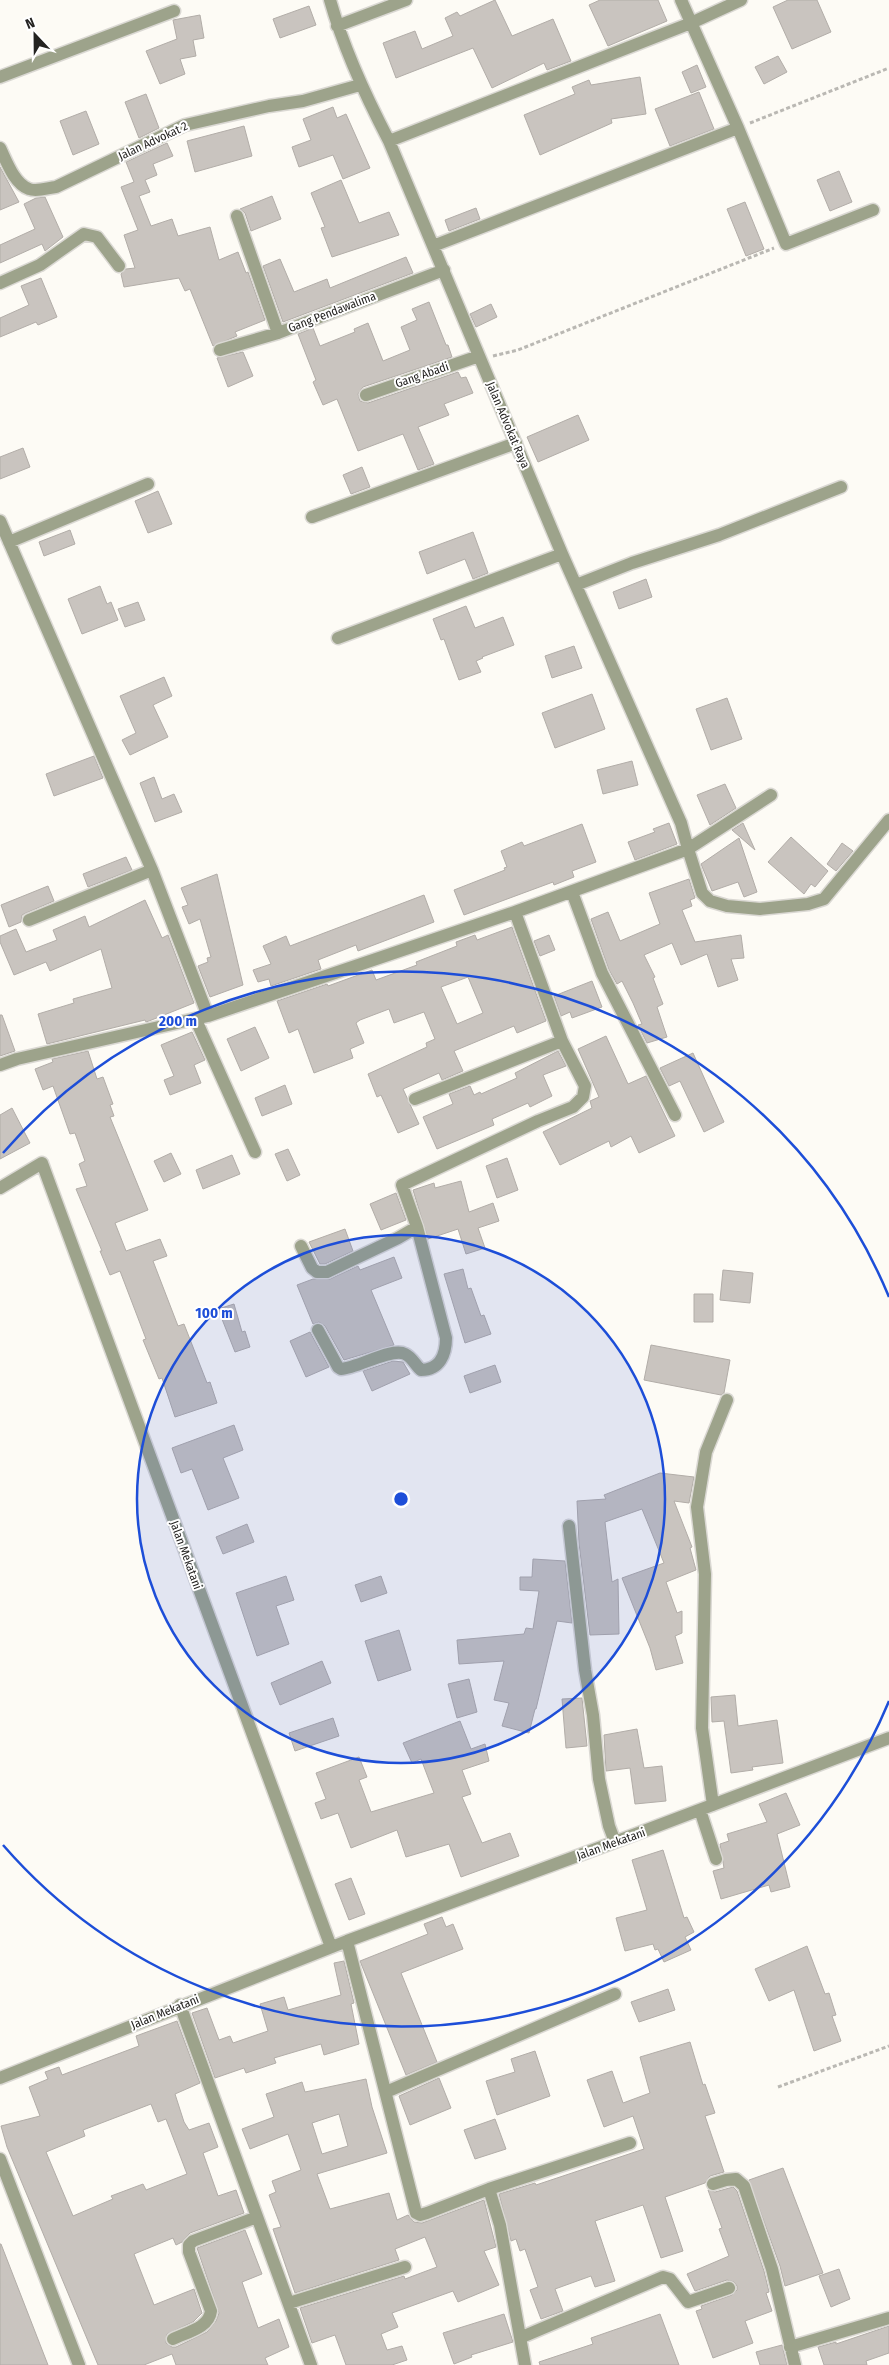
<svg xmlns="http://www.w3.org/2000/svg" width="889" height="2365" viewBox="0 0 889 2365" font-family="'Fira Sans Condensed',sans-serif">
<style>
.building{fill:#c9c4bf;stroke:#b2ada8;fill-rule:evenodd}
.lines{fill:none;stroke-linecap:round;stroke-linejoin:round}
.minor-casing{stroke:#dad8d3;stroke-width:15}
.path{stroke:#bab8b3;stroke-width:3;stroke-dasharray:4 2.5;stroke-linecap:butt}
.minor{stroke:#9da38b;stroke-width:12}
.ring{fill:none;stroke:#1d4ed8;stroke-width:2.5}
.labels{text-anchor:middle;stroke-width:4;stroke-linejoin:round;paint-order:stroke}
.street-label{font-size:12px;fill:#242321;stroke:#fff}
.centre{fill:#1d4ed8;stroke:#fff;stroke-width:2.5}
.ring-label{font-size:15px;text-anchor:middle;font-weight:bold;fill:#1d4ed8;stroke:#fff;stroke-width:4;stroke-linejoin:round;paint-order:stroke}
</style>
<rect width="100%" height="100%" fill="#fdfbf5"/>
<!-- building -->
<path class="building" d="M495 0 512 36 553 19 571 61 547 70 544 63 492 88 473 48 396 78 383 43 415 31 422 49 453 36 445 18 457 12 460 16Z
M600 0H658L667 21 608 46 589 5Z
M788 0H817L831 32 792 49 773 7Z
M309 6 316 25 280 38 273 19Z
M200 15 204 38 193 40 196 56 180 59 185 74 160 84 146 51 177 39 173 20Z
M778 56 787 72 764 84 755 67Z
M697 65 706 87 691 93 682 72Z
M640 77 646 114 611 119 612 123 540 155 524 115 575 94 572 87 589 80 591 85Z
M699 92 714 129 670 146 655 109Z
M146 94 159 128 139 138 125 102Z
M333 107 337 118 346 114 370 168 343 179 333 155 299 167 292 147 311 140 303 119Z
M86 111 99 144 73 155 60 121Z
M244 126 252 156 195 172 187 141Z
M167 143 173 156 153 164 157 175 145 180 150 192 139 196 151 226 172 219 178 236 210 227 219 260 238 252 246 273 248 272 265 320 235 332 237 336 213 346 190 289 185 291 179 278 124 287 121 274 126 269 135 268 124 235 138 230 121 187 134 182 126 162Z
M0 167 19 202 0 210Z
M839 171 852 202 830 211 817 180Z
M341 180 359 223 389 212 399 235 332 257 321 228 325 227 311 193Z
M272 196 281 219 251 231 245 213 240 209Z
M45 197 63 237 45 251 42 244 0 263V245L35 229 24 204 36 198Z
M745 202 764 249 746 256 727 209Z
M476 208 480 219 449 231 445 220Z
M406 257 413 273 283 322 263 266 280 259 294 292 327 279 330 288Z
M41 278 57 317 38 325 36 322 0 337V318L29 305 21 286Z
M429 302 446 345H448L452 357 363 387 358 394 360 401 368 403 458 372 461 378 466 377 473 393 444 404 449 415 418 427 434 464 418 470 403 434 358 451 337 399 323 405 313 382 316 380 298 334 313 328 320 346 355 332 354 329 368 323 383 361 410 350 401 327 417 320 412 309Z
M491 304 497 317 476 327 470 314Z
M243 352 253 376 228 387 217 358Z
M578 415 589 440 538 462 527 437Z
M23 448 30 467 0 479V457Z
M362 467 370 487 351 494 343 475Z
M158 491 172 524 148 533 135 501Z
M70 530 75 544 44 556 39 542Z
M473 532 488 573 473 579 465 559 427 574 419 552Z
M646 579 652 597 619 609 613 592Z
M100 586 107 604 111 602 118 620 82 634 68 599Z
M138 602 145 620 125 627 118 609Z
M466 606 475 628 503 617 514 645 482 657 483 658 476 661 481 672 459 680 444 639 441 640 433 619Z
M574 646 582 668 552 678 545 656Z
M164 677 172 696 153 705 168 737 130 755 122 740 136 733 120 696Z
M592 694 605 729 555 748 542 713Z
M727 698 742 739 711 750 696 709Z
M94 756 103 778 54 796 46 774Z
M632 761 638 785 603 794 597 770Z
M154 777 162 799 174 794 182 812 155 822 140 783Z
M725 784 736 808 710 825 697 795Z
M669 823 677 844 635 860 628 842 655 832 653 829Z
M743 823 755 850 732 830Z
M582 824 596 862 572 871 574 877 554 885 553 882 464 915 454 890 505 870 504 868 507 867 501 851 522 842 524 846Z
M791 837 828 871 815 887 811 884 804 894 768 862Z
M739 838 757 892 744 897 738 882 712 891 701 864Z
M842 843 853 851 836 871 827 864Z
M126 857 132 870 88 887 83 874Z
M217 874 243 985 210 997 198 966 208 962 207 958 211 957 200 919 189 924 182 907 188 905 181 888Z
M689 879 695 898 690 900 692 906 682 910 695 942 741 935 744 958 731 959 738 980 718 987 707 954 681 965 672 943 644 955 655 977 653 978 663 1004 657 1007 667 1037 647 1043 638 1025 642 1024 633 1003 622 981 617 984 609 970 591 919 608 912 620 941 660 924 649 893Z
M48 886 54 901 26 913 22 915 21 922 9 927 1 905Z
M424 895 434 922 358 951 356 945 318 960 321 969 271 986 269 979 258 982 253 970 271 964 263 946 286 936 290 946Z
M145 900 162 938 168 935 194 1003 149 1021 146 1022 145 1020 47 1044 38 1014 74 1003 73 999 112 988 101 949 50 971 46 962 14 975 0 942V936L16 929 26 952 57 940 53 930 85 916 89 927Z
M512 927 546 1021 517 1033 514 1026 454 1051 463 1071 442 1080 439 1073 403 1089 419 1124 398 1133 381 1095 377 1097 368 1074 427 1047 426 1043 435 1039 424 1012 394 1023 389 1009 360 1020 356 1023 364 1043 350 1049 353 1058 314 1073 298 1029 289 1033 277 1001 327 984 328 986 372 970 376 980 417 965 416 962 457 946 456 942 475 935 477 940ZM468 977 483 1013 457 1024 441 987Z
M549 935 555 950 540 956 534 941Z
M592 981 602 1007 572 1018 570 1012 561 1016 554 996Z
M0 1015H2L15 1051 0 1056Z
M255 1027 269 1058 241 1071 227 1039Z
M192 1032 205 1060 194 1065 201 1083 170 1095 164 1080 174 1076 161 1045Z
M606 1036 628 1084 646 1076 675 1136 639 1153 631 1136 611 1147 609 1141 560 1165 543 1132 592 1108 590 1101 599 1097 578 1049Z
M88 1051 97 1079 103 1077 113 1104 110 1105 114 1116 110 1117 148 1210 115 1223 126 1251 160 1239 167 1256 153 1261 178 1326 184 1324 207 1383 210 1382 217 1403 175 1417 162 1378 159 1379 143 1340 146 1339 120 1271 110 1275 100 1251H102L76 1189 87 1186 79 1164 85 1161 75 1133 70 1134 53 1086 43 1090 35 1069 53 1062 52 1059Z
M558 1051 566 1066 543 1075 552 1096 530 1107 528 1103 492 1119 494 1125 437 1149 423 1117 453 1104 449 1094 470 1086 474 1095 480 1092 481 1094 517 1078 515 1073Z
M693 1053 724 1122 704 1132 680 1081 669 1086 660 1068Z
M285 1085 292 1104 262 1116 255 1098Z
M12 1108 30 1143 0 1159V1115Z
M288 1149 300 1175 287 1181 275 1154Z
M171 1153 181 1174 164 1182 154 1161Z
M232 1155 240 1174 203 1189 196 1170Z
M507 1158 518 1190 497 1198 486 1166Z
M461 1181 469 1212 493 1203 499 1221 478 1228 485 1248 466 1254 458 1229 428 1239 413 1190 434 1183 435 1188Z
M396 1193 406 1220 381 1230 370 1204Z
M345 1229 353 1251 325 1264H320L309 1242Z
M394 1257 402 1278 371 1290 394 1345 344 1360 325 1326 319 1322 313 1324 297 1285 313 1279H330L358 1266 360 1270Z
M463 1269 468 1289 471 1288 481 1316 484 1315 491 1334 465 1343 444 1274Z
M723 1270 753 1273 750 1303 720 1300Z
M694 1294H713V1322H694Z
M234 1304 242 1332 245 1331 250 1347 235 1352 218 1309Z
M310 1332 329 1367 306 1377 290 1341Z
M651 1345 730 1360 724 1393 721 1395 644 1380Z
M393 1361 403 1362 410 1374 372 1391 363 1371Z
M495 1365 501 1382 470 1393 464 1376Z
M234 1425 243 1450 223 1458 239 1498 208 1510 192 1469 181 1473 172 1448Z
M660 1473 694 1477 689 1503 674 1501 692 1547 690 1548 696 1570 666 1582 677 1613 682 1611V1633L675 1636 683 1663 656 1670 650 1648 622 1578 664 1563 642 1509 605 1522 612 1582 618 1579 619 1634 590 1635 579 1543 577 1501 606 1499 604 1495Z
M247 1524 254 1542 223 1554 216 1537Z
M533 1559 565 1561 572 1623 557 1621 536 1709H535L529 1733 502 1726 509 1703 494 1700 504 1661 459 1664 457 1640 524 1634 526 1628 533 1629 539 1591 520 1590V1577H532Z
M286 1576 294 1600 276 1606 289 1644 257 1656 236 1593Z
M381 1576 387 1593 361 1602 355 1585Z
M399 1630 411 1670 378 1681 365 1641Z
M322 1661 331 1683 280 1705 271 1683Z
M469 1679 477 1712 457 1718 448 1684Z
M735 1695 738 1726 777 1720 783 1763 752 1767 753 1770 731 1773 724 1721 712 1722 711 1697Z
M582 1698 587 1746 566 1748 562 1699Z
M333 1718 339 1736 295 1751 289 1733Z
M460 1721 471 1749 485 1744 489 1761 462 1770 471 1794 462 1797 482 1843 510 1833 519 1856 461 1877 449 1844 406 1857 397 1830 351 1848 338 1813 321 1819 315 1803 326 1799 316 1773 359 1757 367 1777 359 1780 371 1812 434 1793 421 1759 412 1763 403 1743Z
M637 1729 644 1768 662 1766 666 1801 635 1804 630 1768 606 1771 604 1735Z
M786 1793 800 1825 777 1834 790 1887 771 1892 769 1885 721 1899 713 1871 724 1868 720 1844 729 1841 727 1834 767 1822 759 1804Z
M663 1850 684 1918 687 1917 694 1932 685 1937 691 1950 664 1962 658 1949 655 1950 653 1944 625 1951 616 1918 647 1910 632 1860Z
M351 1878 365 1914 349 1920 335 1884Z
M442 1917 446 1927 453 1924 463 1949 401 1973 437 2062 406 2075 360 1961 428 1934 424 1924Z
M807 1946 825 1994 829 1993 836 2015 832 2016 841 2041 814 2051 794 1990 769 2001 755 1969Z
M344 1961 354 2003 351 2004 359 2044 324 2055 321 2044 274 2058 276 2063 246 2073 244 2068 215 2078 192 2013 207 2008 219 2040 230 2036 233 2043 268 2031 260 2004 284 1997 288 2010 341 1995 334 1963Z
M668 1989 675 2010 639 2022 631 2002Z
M177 2021 200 2083 175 2094 184 2122 189 2130 209 2123 218 2147 203 2153 218 2196 236 2190 244 2213 190 2233 182 2242 176 2245 173 2238 134 2254 154 2305 194 2289 202 2313 193 2322 167 2334 166 2343 172 2347H176L207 2332 216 2321 219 2313 197 2248 245 2230 262 2274 242 2282 258 2328 279 2319 289 2347 265 2358 268 2365H176L172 2354 144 2365H98L7 2147 1 2126 40 2116 29 2087 48 2079 45 2072 59 2067 62 2075 139 2046 136 2036ZM151 2104 158 2122 166 2119 187 2174 146 2190 143 2184 111 2196 113 2199 73 2216 46 2152 85 2136 83 2130Z
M690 2042 703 2085 705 2084 715 2113 705 2116 724 2172 710 2176 705 2183 665 2197 683 2251 661 2258 643 2205 595 2221 615 2281 595 2287 591 2276 555 2289 563 2311 541 2319 530 2290 538 2287 525 2249 520 2251 516 2239 511 2241 499 2194 535 2183 536 2185 644 2149 633 2116 604 2127 587 2080 612 2071 623 2103 650 2093 640 2057Z
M535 2051 550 2096 497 2115 486 2081 515 2072 511 2059Z
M439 2078 451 2108 410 2125 399 2096Z
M366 2079 372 2107 387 2153 317 2174 330 2209 389 2193 397 2220 408 2215 414 2222 422 2223 484 2200 496 2247 484 2251 499 2285 458 2302 453 2291 392 2313 398 2327 381 2334 387 2350 402 2346 407 2360 392 2365H346L335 2335 312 2343 300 2308 404 2276 405 2279 437 2267 425 2237 395 2249 399 2260 295 2293 273 2229 281 2227 269 2195 276 2192 272 2181 301 2170 288 2134 250 2149 242 2129 274 2117 266 2094 302 2082 305 2092ZM339 2114 348 2146 322 2154 312 2123Z
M495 2119 506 2149 475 2159 464 2130Z
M783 2168 823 2273 785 2286 780 2266 749 2180Z
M733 2187 737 2191 764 2271 769 2292 766 2293 772 2311 745 2321 753 2343 713 2358 696 2311 702 2309 701 2306 732 2295 737 2290V2286L734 2282 727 2280 695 2291 687 2274 729 2256 719 2229 722 2228 708 2190 715 2192Z
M0 2244H1L48 2365H0Z
M839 2269 850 2299 831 2307 819 2276Z
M504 2314 513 2342 471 2355 472 2357 454 2364 443 2333Z
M660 2314 679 2365H540L539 2362 593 2344 591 2338Z
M889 2326V2353L866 2361 867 2365H824L818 2347 836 2342V2344Z
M782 2345 787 2365H760L756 2352Z"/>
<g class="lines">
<defs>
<path id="minor" d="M681 0 738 128 786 244 873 210
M337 26 406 0
M0 77 174 11
M389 141 691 23 741 0
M0 148C6 160 14 184 29 189 37 192 47 188 56 187L185 125 269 106 303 101 360 85
M237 216 278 333
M433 246 738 128
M0 283 40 265 84 234 97 237 119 266
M220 350 278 333 444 270
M366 395 479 356
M312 517 516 443
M0 521 152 870 208 1016
M9 542 148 484
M576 585 632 563 719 535 841 487
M338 638 562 554
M771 795 688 849 702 893 710 901 727 906 760 909 808 904 824 899 889 820
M572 892 602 973 675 1115
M29 920 152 870
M196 1020 255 1152
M0 1065 17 1059 208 1016 515 912 688 849 681 823 562 554 389 141C365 95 344 50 330 0
M415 1099 562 1041
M0 1188 42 1163 331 1947
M301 1246 312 1268 317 1272H327L398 1238 417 1227 402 1185 538 1121 573 1107 583 1097 585 1086 562 1041 515 912
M318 1330 338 1367 341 1369C358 1368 392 1347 405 1354 412 1357 416 1366 421 1370 440 1370 446 1354 446 1338L417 1227
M569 1526 585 1670 593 1715 599 1779 609 1826 615 1842
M713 1805 702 1728 705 1574 697 1507 706 1452 727 1400
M700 1810 716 1859
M347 1941 416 2213 420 2215 427 2213 489 2189 500 2225 525 2365
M180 2005 311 2365
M0 2078 347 1941 615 1842 889 1738
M386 2092 615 1994
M0 2159 79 2365
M713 2184 726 2180 736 2179 744 2186 772 2269 795 2365
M489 2189 630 2143
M289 2303 405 2267
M522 2337 663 2277 670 2279 688 2302 729 2288
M173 2339C187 2332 209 2328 211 2311L189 2252V2245L193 2241 257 2217
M790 2347 889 2318"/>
</defs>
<!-- minor casing -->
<use href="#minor" class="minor-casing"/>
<!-- path -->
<path class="path" d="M750 123 889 68
M493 356 518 350 774 248
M778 2087 889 2046"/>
<!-- minor -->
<use href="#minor" class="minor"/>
</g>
<!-- distance rings -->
<circle cx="401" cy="1499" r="264" fill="#1d4ed8" fill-opacity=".12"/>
<g class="ring">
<circle cx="401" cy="1499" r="264"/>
<path d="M889 1701A528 528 0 0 1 3 1845M3 1153A528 528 0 0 1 889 1297"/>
</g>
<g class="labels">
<!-- street labels -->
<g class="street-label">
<text transform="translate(153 141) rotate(-25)" y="4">Jalan Advokat 2</text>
<text transform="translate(332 312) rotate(-21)" y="4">Gang Pendawalima</text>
<text transform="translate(422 375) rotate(-19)" y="4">Gang Abadi</text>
<text transform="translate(508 425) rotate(67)" y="4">Jalan Advokat Raya</text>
<text transform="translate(186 1555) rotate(70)" y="4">Jalan Mekatani</text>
<text transform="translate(611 1844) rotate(-20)" y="4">Jalan Mekatani</text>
<text transform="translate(165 2012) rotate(-22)" y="4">Jalan Mekatani</text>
</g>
</g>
<circle cx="401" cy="1499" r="8" class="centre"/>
<g class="ring-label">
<text x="178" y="1026">200 m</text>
<text x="214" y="1318">100 m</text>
</g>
<!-- north arrow -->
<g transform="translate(35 35) rotate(338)" stroke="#ffffff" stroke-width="4" paint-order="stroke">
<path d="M0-4L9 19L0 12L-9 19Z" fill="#242321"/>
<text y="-8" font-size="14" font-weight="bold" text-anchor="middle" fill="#242321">N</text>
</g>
</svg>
